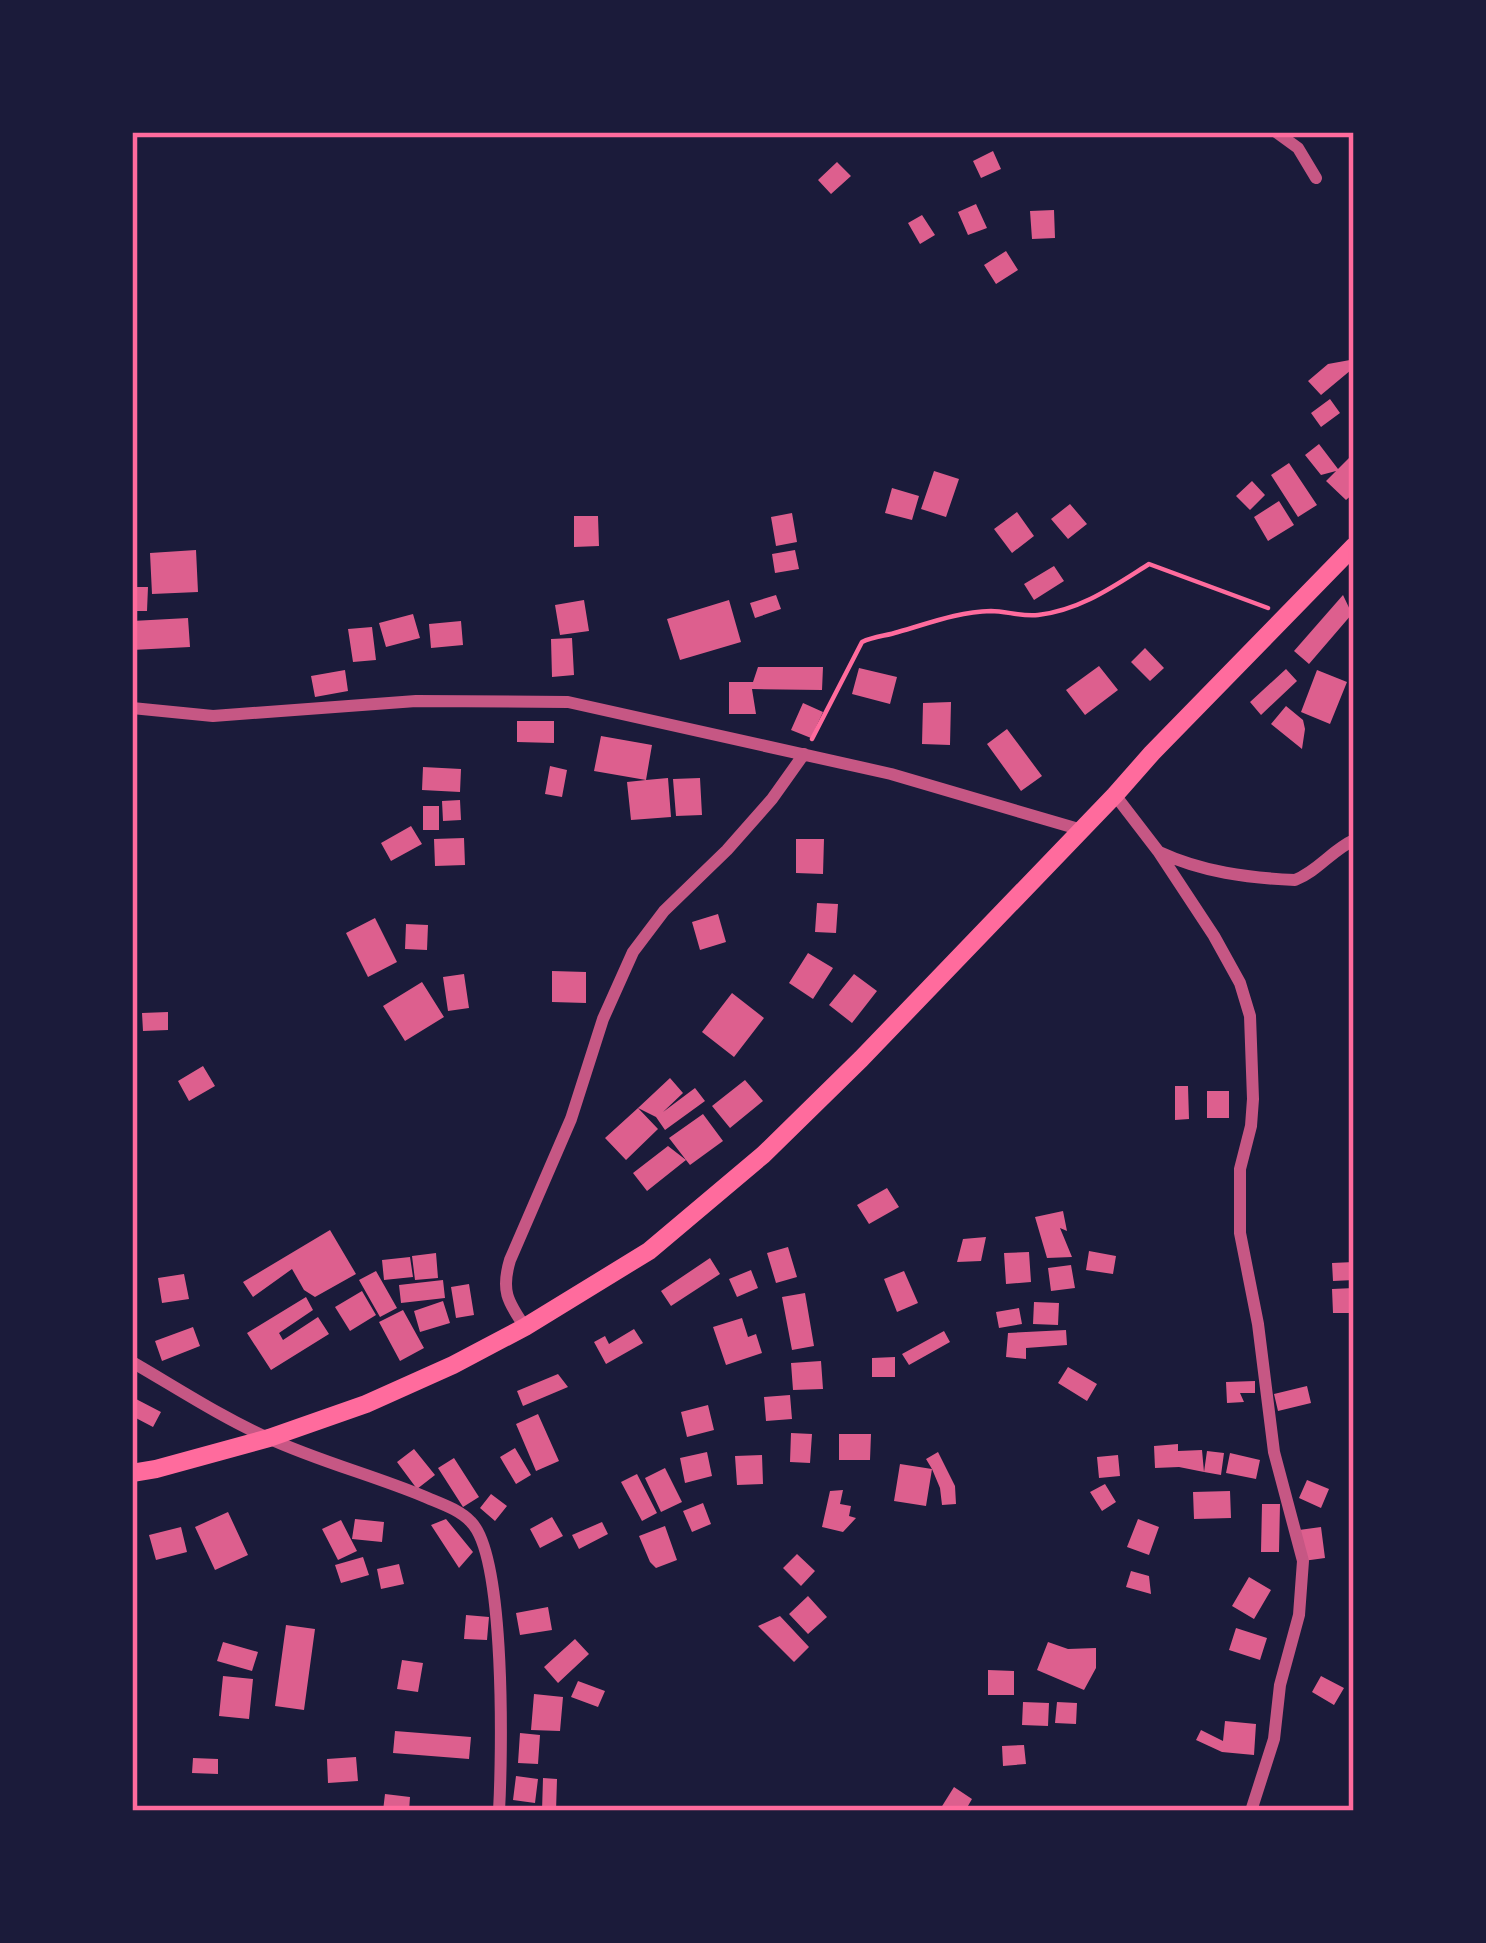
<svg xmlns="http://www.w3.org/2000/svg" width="1486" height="1943" viewBox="0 0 1486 1943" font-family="'Space Grotesk',sans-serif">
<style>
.building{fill:#dd5f8e}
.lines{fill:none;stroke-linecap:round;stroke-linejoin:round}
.path{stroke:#ff6b9d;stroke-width:4.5}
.minor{stroke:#c65784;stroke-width:12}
.secondary{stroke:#ff6b9d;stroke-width:18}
.neatline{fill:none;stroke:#ff6b9d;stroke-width:4.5}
</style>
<rect width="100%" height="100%" fill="#1b1b3a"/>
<!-- building -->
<path class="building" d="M993 151 1001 169 981 178 973 161Z
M837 162 851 176 831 194 818 180Z
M976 204 987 228 968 235 958 212Z
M1054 210 1055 238 1032 239 1030 211Z
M922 215 935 235 920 244 908 223Z
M1006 251 1018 270 996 284 984 265Z
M1350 360 1351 370 1321 395 1308 381 1328 364Z
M1330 399 1340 413 1321 427 1311 413Z
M1319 444 1338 469 1354 453V493L1346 500 1326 481 1336 471 1321 475 1305 455Z
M1289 463 1317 505 1298 517 1271 475Z
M934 471 959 479 946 517 921 509Z
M1252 481 1265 495 1250 510 1236 496Z
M892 488 919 496 912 520 885 513Z
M1279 501 1294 525 1268 541 1254 517Z
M1070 504 1087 524 1068 539 1051 519Z
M1017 512 1034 536 1012 553 994 529Z
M792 513 797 542 776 546 771 517Z
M574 516H598L599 546 574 547Z
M196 550 198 592 152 594 150 553Z
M795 550 799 569 775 573 772 554Z
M1054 566 1064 581 1034 600 1024 584Z
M132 587H148L147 611H132Z
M776 595 781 609 755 618 750 603Z
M1343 595 1352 614 1309 664 1294 651Z
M584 600 589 631 560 635 555 605Z
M729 600 741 642 680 660 667 619Z
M413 614 420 638 386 647 379 623Z
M188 618 190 647 132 650V621Z
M461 621 463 645 431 648 429 624Z
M372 627 376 660 353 662 348 629Z
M572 638 574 675 552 677 551 639Z
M1145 648 1164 668 1150 681 1131 662Z
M1099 666 1118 690 1085 715 1066 690Z
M758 667H823L822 690 752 689 756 714H729V682H753Z
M859 668 897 677 890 704 852 694Z
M1286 669 1297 681 1261 715 1250 702Z
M345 670 348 691 315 697 311 676Z
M1317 670 1347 682 1330 724 1301 712Z
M951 702 950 745 922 744 923 703Z
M803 703 823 712 811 738 791 730Z
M1286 706 1303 720 1305 729 1302 749 1271 724Z
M517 721H554V743L517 742Z
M1007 729 1042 776 1021 791 987 744Z
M601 736 652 745 646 780 668 778 671 817 631 820 627 782 646 780 594 771Z
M550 766 567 770 562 797 545 794Z
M423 767 461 769 460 792 422 790Z
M700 778 702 815 676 816 673 779Z
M460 800 461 820 443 821 442 801Z
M423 806H439V830H423Z
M411 826 422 844 391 861 381 843Z
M464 838 465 865 435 866 434 839Z
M796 839H824L823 874 796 873Z
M817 903 838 904 836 933 815 932Z
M718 914 726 942 700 950 692 922Z
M375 918 397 962 368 977 346 933Z
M406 924 428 925 427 950 405 949Z
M808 953 833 968 813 999 789 983Z
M552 971 586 972V1003L552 1002Z
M464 974 469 1008 448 1011 443 977Z
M854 974 877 991 852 1023 829 1005Z
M422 982 444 1017 405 1041 383 1006Z
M732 993 764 1018 734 1057 702 1032Z
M168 1012V1030L143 1031 142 1013Z
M203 1066 215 1086 189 1101 178 1081Z
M670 1078 683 1093 663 1112 695 1088 705 1101 665 1130 656 1117 638 1108 658 1129 626 1160 605 1138 638 1108Z
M745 1080 763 1101 730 1128 712 1106Z
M1175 1086H1188L1189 1119 1175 1120Z
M1207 1091H1229V1118H1207Z
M703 1114 723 1141 690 1165 686 1160 647 1191 633 1173 668 1146 686 1160 669 1138Z
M887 1188 899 1207 869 1224 857 1205Z
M1063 1211 1067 1231 1060 1228 1072 1257 1047 1258 1035 1217Z
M330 1230 356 1274 315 1297 304 1290 292 1269 253 1297 243 1282Z
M986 1237 981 1261 957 1262 963 1239Z
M788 1247 797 1277 776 1283 767 1253Z
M1089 1251 1116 1256 1113 1274 1086 1270Z
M1029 1252 1031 1282 1006 1284 1004 1253Z
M436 1253 438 1278 415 1280 412 1256Z
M410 1257 413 1277 384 1280 382 1260Z
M710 1258 720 1274 671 1306 661 1291Z
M1354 1262V1280L1333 1281 1332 1263Z
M1071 1265 1075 1288 1051 1291 1048 1268Z
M751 1270 758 1288 737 1297 729 1279Z
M376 1271 397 1308 380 1317 359 1280Z
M904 1271 918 1303 897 1312 884 1279Z
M184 1274 189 1299 162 1303 158 1278Z
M443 1280 445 1298 401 1303 399 1285Z
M469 1284 474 1315 456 1318 451 1287Z
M1354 1288V1313H1333L1332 1289Z
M362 1291 376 1315 350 1331 335 1307Z
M805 1293 814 1346 792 1350 782 1297Z
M306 1297 313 1310 279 1333 283 1340 318 1317 329 1334 271 1370 247 1333Z
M443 1301 450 1323 420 1332 414 1311Z
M1034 1302 1059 1303 1058 1325 1033 1324Z
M1019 1308 1022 1324 999 1328 996 1312Z
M403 1310 424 1348 400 1361 379 1322Z
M742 1318 748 1337 756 1334 762 1353 726 1365 713 1327Z
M193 1327 200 1346 162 1361 155 1341Z
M634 1329 643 1343 606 1364 594 1342 605 1336 609 1344Z
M1066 1330 1067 1345 1026 1348V1359L1006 1357 1008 1333Z
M944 1331 950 1342 909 1365 902 1354Z
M895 1357V1377H872V1358Z
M821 1361 823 1389 793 1390 791 1363Z
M1068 1367 1097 1384 1087 1401 1058 1383Z
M558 1374 568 1387 523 1406 517 1391Z
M1255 1381V1393H1240L1244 1402 1227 1403 1226 1382Z
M1307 1386 1311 1403 1278 1411 1274 1394Z
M790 1395 792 1419 766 1421 764 1397Z
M136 1399 161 1412 153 1427 132 1416V1406Z
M708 1405 714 1430 687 1437 681 1412Z
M538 1414 559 1461 536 1471 516 1424Z
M791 1433 812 1434 810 1463 790 1462Z
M839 1434H871L870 1460H839Z
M1178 1444V1451L1202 1450 1204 1472 1179 1467 1155 1468 1154 1446Z
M515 1448 531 1475 516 1484 500 1457Z
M414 1449 435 1475 417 1489 397 1462Z
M1207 1451 1224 1453 1221 1475 1204 1472Z
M707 1452 712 1476 685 1483 680 1458Z
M938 1452 955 1486 956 1504 942 1505 940 1488 932 1469 926 1506 894 1501 900 1464 932 1469 926 1459Z
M1230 1453 1260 1460 1256 1479 1226 1473Z
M762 1455 763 1484 737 1485 735 1456Z
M1118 1455 1120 1476 1099 1478 1097 1457Z
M454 1458 479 1497 463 1507 438 1468Z
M665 1468 682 1502 661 1512 645 1478Z
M637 1474 657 1513 642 1521 621 1482Z
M1307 1480 1329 1489 1321 1508 1299 1498Z
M1105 1484 1116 1502 1102 1511 1090 1492Z
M843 1490 840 1504 851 1506 849 1516 856 1518 843 1532 822 1527 830 1491Z
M1230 1491 1231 1518 1194 1519 1193 1492Z
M491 1494 507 1506 495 1521 480 1508Z
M703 1503 711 1524 692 1532 683 1511Z
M1262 1504H1280L1279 1552H1261Z
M228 1512 248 1555 215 1570 195 1527Z
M552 1517 563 1536 540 1548 530 1529Z
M355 1519 384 1522 382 1542 352 1539Z
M446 1519 473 1552 459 1568 431 1525Z
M1138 1519 1159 1527 1149 1555 1127 1547Z
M341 1520 357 1551 338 1560 322 1529Z
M602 1522 608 1534 579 1549 572 1535Z
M665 1526 677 1560 656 1568 650 1562 639 1536Z
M181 1527 187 1552 156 1560 149 1535Z
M1321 1527 1325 1558 1303 1561 1299 1530Z
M797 1554 815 1571 801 1586 783 1568Z
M363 1557 369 1575 341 1583 335 1565Z
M399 1564 404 1584 381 1589 377 1569Z
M1131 1571 1149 1576 1151 1594 1126 1587Z
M1249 1577 1271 1590 1254 1619 1232 1606Z
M808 1596 827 1617 808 1634 789 1614Z
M548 1607 552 1630 520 1635 516 1613Z
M466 1615 489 1617 487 1640 464 1639Z
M780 1616 809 1647 794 1662 758 1626Z
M286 1625 315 1629 304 1710 275 1706Z
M1236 1628 1267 1638 1260 1660 1229 1650Z
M575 1639 589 1654 558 1683 544 1667Z
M223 1642 258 1652 252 1671 217 1661Z
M1048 1642 1068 1649 1096 1648V1668L1084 1690 1037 1670Z
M402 1660 423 1663 418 1692 397 1689Z
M988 1670 1014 1671V1695H988Z
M223 1676 253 1679 249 1719 219 1716Z
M1321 1676 1344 1688 1334 1705 1312 1692Z
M578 1681 605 1691 598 1707 571 1697Z
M534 1694 563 1697 560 1731 531 1730Z
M1023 1702 1049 1703 1048 1726 1022 1725Z
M1057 1702 1077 1703 1076 1724 1055 1723Z
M1225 1721 1256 1724 1254 1755 1222 1752 1196 1740 1201 1730 1223 1741Z
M395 1731 471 1737 469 1759 393 1753Z
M520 1733 540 1735 538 1764 518 1763Z
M1024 1745 1026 1764 1003 1766 1002 1746Z
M356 1757 358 1781 328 1783 327 1759Z
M193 1758 218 1759V1774L192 1773Z
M516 1776 538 1779 535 1803 513 1800Z
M543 1778 557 1779 556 1811H542Z
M954 1787 972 1799 965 1811H939Z
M385 1794 410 1797 409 1811H383Z"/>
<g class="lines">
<!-- path -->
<path class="path" d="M812 739 862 642C874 636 886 636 898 632 930 623 957 612 991 611 1006 611 1022 617 1038 615 1081 610 1114 586 1149 564L1268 608"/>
<!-- minor -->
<path class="minor" d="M1276 132 1298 148 1316 178
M132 708 213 716 416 701 568 702 891 774 1082 830
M1115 795 1158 851 1214 936 1240 983 1250 1016 1253 1099 1251 1126 1240 1169V1233L1258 1324 1274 1452 1303 1561 1299 1615 1280 1685 1274 1739 1251 1811
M1159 852C1202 872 1248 878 1295 880 1318 871 1332 850 1354 840
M525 1327C507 1301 501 1290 510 1260L571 1119 603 1019 633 952 664 911 727 850 772 799 804 754
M132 1362C177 1388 221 1417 268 1438 318 1461 372 1475 423 1496 439 1503 459 1509 471 1522 506 1557 502 1758 499 1811"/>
<!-- secondary -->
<path class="secondary" d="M132 1473 156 1469 269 1438 366 1404 453 1365 525 1327 649 1251 763 1155 861 1059 1115 795 1152 753 1354 546"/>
</g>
<!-- border -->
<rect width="1486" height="1943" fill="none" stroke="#1b1b3a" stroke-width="270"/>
<rect x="135" y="135" width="1216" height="1673" class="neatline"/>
</svg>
